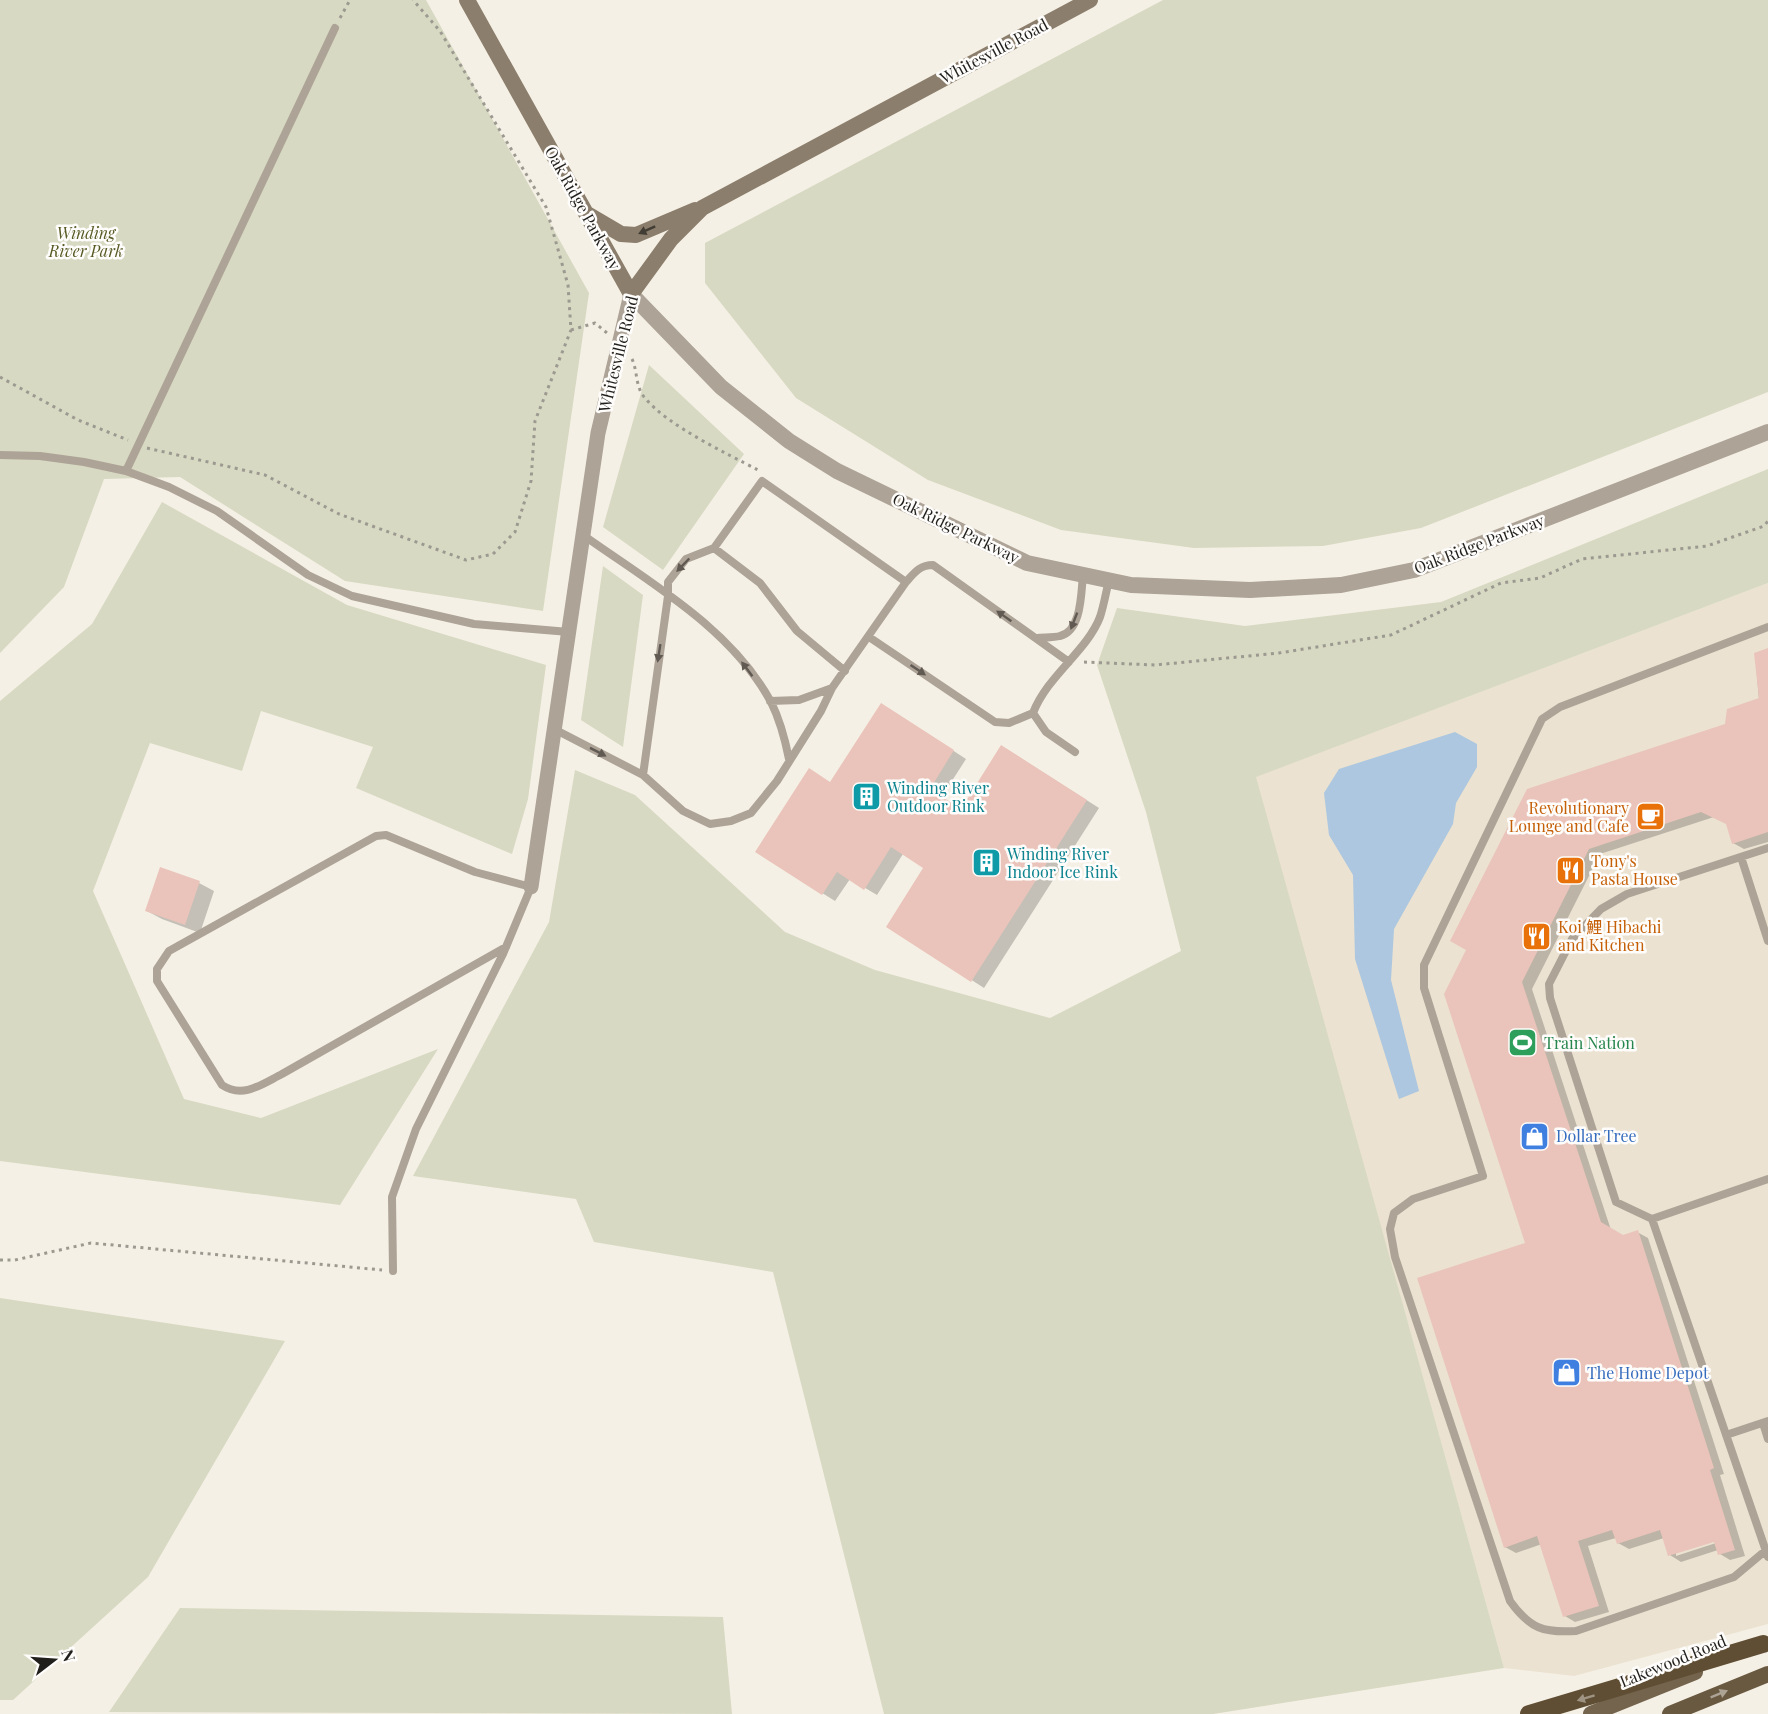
<svg xmlns="http://www.w3.org/2000/svg" width="1768" height="1714" viewBox="0 0 1768 1714" font-family="'Playfair Display','Noto Sans SC',serif">
<style>
.built{fill:#ebe2d1}
.green{fill:#d7d9c2}
.water{fill:#acc7df}
.shadow{fill:#0003;fill-rule:evenodd}
.building{fill:#eac4ba}
.lines{fill:none;stroke-linecap:round;stroke-linejoin:round}
.path{stroke:#9c9991;stroke-width:3;stroke-dasharray:3 4.5;stroke-linecap:butt}
.service{stroke:#ada397;stroke-width:8}
.minor{stroke:#ada397;stroke-width:15}
.tertiary{stroke:#ada397;stroke-width:16}
.secondary{stroke:#8c7e6c;stroke-width:16}
.primary{stroke:#74644e;stroke-width:16}
.trunk{stroke:#6a5941;stroke-width:16}
.motorway{stroke:#604e34;stroke-width:18}
.oneway{fill:#413c34}
.oneway2{fill:#605a53}
.oneway3{fill:#ada395}
.oneway4{fill:#9f9484}
.labels{text-anchor:middle;stroke-width:5;stroke-linejoin:round;paint-order:stroke}
.street-label{font-size:16px;fill:#211f1c;stroke:#fefdfb}
.park-label{font-size:16px;font-style:italic;fill:#585a24;stroke:#fefdfb}
.culture-label{font-size:16px;fill:#0d838f;stroke:#fefdfb;text-anchor:start}
.food-label{font-size:16px;fill:#c56008;stroke:#fefdfb;text-anchor:start}
.leisure-label{font-size:16px;fill:#27864d;stroke:#fefdfb;text-anchor:start}
.shop-label{font-size:16px;fill:#366cbe;stroke:#fefdfb;text-anchor:start}
</style>
<rect width="100%" height="100%" fill="#f5f0e5"/>
<!-- built -->
<path class="built" d="M1768 583V1624L1574 1676 1504 1668 1255 777Z"/>
<!-- green -->
<path class="green" d="M0 0H426L589 293 543 611 345 581 180 477 104 479 64 587 0 653Z
M1163 0H1768V392L1421 528 1323 546 1194 548 1061 530 928 480 796 398 705 283V243Z
M649 365 744 454 663 570 603 527Z
M1768 469V583L1256 777 1504 1668 1213 1714H884L773 1272 594 1242 576 1199 413 1176 549 922 575 770 635 795 785 932 875 970 1050 1018 1181 951 1146 812 1097 665 1117 608 1245 626 1441 602Z
M162 502 347 605 546 665 528 799 512 854 356 788 373 747 261 711 242 771 150 743 93 891 184 1099 261 1118 438 1049 340 1205 0 1161V701L92 624Z
M603 566 643 595 623 747 581 720Z
M0 1298 285 1341 148 1577 13 1700H0Z
M180 1608 723 1617 732 1714 109 1712Z"/>
<!-- water -->
<path class="water" d="M1455 732 1477 744V767L1456 803 1453 824 1394 929 1391 980 1419 1091 1399 1099 1355 959 1353 875 1329 835 1324 793 1339 769Z"/>
<!-- shadow -->
<path class="shadow" d="M1768 650V842L1744 849 1733 843 1728 824 1714 817 1600 854 1532 989 1611 1230 1623 1237 1637 1232 1648 1238 1724 1474 1720 1475 1745 1556 1730 1560 1720 1554 1718 1550 1681 1562 1670 1555 1664 1538 1629 1549 1618 1543 1616 1538 1588 1546 1609 1612 1575 1622 1565 1616 1542 1544 1516 1553 1505 1547 1527 1244 1468 950 1759 700 1755 654ZM1721 1538 1722 1541 1676 1556V1552Z
M894 712 966 759 941 798 961 810 1014 754 1099 808 984 988 888 926 925 868 903 854 877 895 850 879 835 901 757 852 831 783Z
M199 883 214 891 200 933 162 919 147 911Z"/>
<!-- building -->
<path class="building" d="M1768 648V832L1732 844 1726 824 1701 812 1589 849 1522 982 1601 1222 1623 1235 1638 1230 1714 1468 1710 1470 1735 1550 1718 1555 1714 1542 1668 1556 1660 1530 1617 1544 1612 1530 1578 1541 1599 1606 1563 1617 1537 1536 1504 1548 1417 1278 1525 1243 1444 994 1466 950 1450 941 1527 789 1725 724 1727 709 1759 698 1754 653Z
M881 703 954 750 930 789 961 809 1001 745 1087 800 971 982 886 927 923 868 891 847 864 890 837 872 822 895 755 852 809 768 830 782Z
M160 867 200 881 185 925 145 911Z"/>
<g class="lines">
<!-- path -->
<path class="path" d="M340 18 350 0
M571 330 595 323 607 333
M632 359C638 372 635 387 645 398 668 426 726 453 758 470
M0 377 78 420 128 440
M147 448 265 475 339 514 466 560 493 554 515 532 531 481 535 421 571 330 568 285 546 207 440 31 413 0
M1084 662 1155 665 1279 653 1391 635 1501 583 1540 578 1582 559 1707 546 1764 526 1768 521
M0 1260H15L91 1243 382 1270"/>
<!-- service -->
<path class="service" d="M0 455 40 456 84 462 126 471 169 487 217 511 308 575 352 596 474 624 569 632
M126 471 335 28
M583 535C649 582 731 628 771 702 780 720 785 739 789 759
M714 548 760 583 797 631 845 671
M869 637 995 722 1009 723 1033 713C1048 675 1087 651 1100 617 1104 605 1106 592 1109 580
M1036 638C1043 637 1053 638 1060 636 1082 631 1081 592 1083 575
M770 701 799 700 832 688
M1033 713 1046 732 1075 752
M554 729 643 775 683 811 710 824 731 821 751 813 777 781 821 711 832 688 906 582C915 572 920 565 933 565L1069 662
M643 775 668 596V582L686 559 714 548 762 481 906 582
M1768 848 1627 894 1601 909 1572 939 1549 984 1550 998 1616 1202 1652 1219 1768 1557
M1741 857 1768 941
M1652 1219 1768 1179
M393 1271 392 1197 416 1129 503 954 531 887 475 872 386 835 376 836 169 951 157 969V981L222 1085C243 1099 262 1084 282 1074L506 947
M1763 1423 1768 1439
M1726 1435 1768 1421
M1765 1551 1734 1577 1576 1631C1544 1633 1530 1629 1510 1601L1395 1257 1390 1229 1394 1213 1413 1199 1483 1176 1424 988V965L1542 719 1560 707 1768 627"/>
<!-- minor -->
<path class="minor" d="M531 887 598 433 631 294"/>
<!-- tertiary -->
<path class="tertiary" d="M631 294 721 387 789 441 837 471 1027 563 1131 585 1250 590 1341 585 1414 570 1768 432"/>
<!-- secondary -->
<path class="secondary" d="M467 0 631 294 671 239 702 208 1090 0
M587 214 621 234 636 235 695 210"/>
<!-- primary -->
<path class="primary" d="M1591 1714 1695 1672"/>
<!-- trunk -->
<path class="trunk" d="M1670 1714 1768 1674"/>
<!-- motorway -->
<path class="motorway" d="M1529 1714 1763 1644"/>
</g>
<!-- one-way arrows -->
<defs><path id="oneway-solid" d="M-6-.8H1V-3.2L6.5 0L1 3.2V.8H-6Z" transform="scale(1.5)"/></defs>
<use class="oneway" href="#oneway-solid" transform="translate(647 230) rotate(156)"/>
<g class="oneway2">
<use href="#oneway-solid" transform="translate(683 565) rotate(134)"/>
<use href="#oneway-solid" transform="translate(1004 616) rotate(-145)"/>
<use href="#oneway-solid" transform="translate(1074 621) rotate(111)"/>
<use href="#oneway-solid" transform="translate(659 653) rotate(99)"/>
<use href="#oneway-solid" transform="translate(747 669) rotate(-127)"/>
<use href="#oneway-solid" transform="translate(918 670) rotate(34)"/>
<use href="#oneway-solid" transform="translate(598 752) rotate(27)"/>
</g>
<use class="oneway3" href="#oneway-solid" transform="translate(1719 1694) rotate(-22)"/>
<use class="oneway4" href="#oneway-solid" transform="translate(1586 1698) rotate(163)"/>
<!-- icons -->
<defs>
<symbol id="building-square" viewBox="-11 -11 22 22"><rect x="-9" y="-9" width="18" height="18" rx="4" fill="#0f9aa8" stroke="#fefdfb"/><path d="M-4-6H4V6H1V3H-1V6H-4ZM-2.5-4.3h1.7v1.8h-1.7ZM.8-4.3h1.7v1.8H.8ZM-2.5-1h1.7V.8h-1.7ZM.8-1h1.7V.8H.8Z" fill="#fff"/></symbol>
<symbol id="cafe-square" viewBox="-11 -11 22 22"><rect x="-9" y="-9" width="18" height="18" rx="4" fill="#e8710a" stroke="#fefdfb"/><path d="M-5.5-4.5H6V0H3Q3 3.5 0 3.5H-2.5Q-5.5 3.5-5.5 0ZM3-3.2v2h1.7v-2ZM-6 4.5H4V6H-6Z" fill="#fff"/></symbol>
<symbol id="restaurant-square" viewBox="-11 -11 22 22"><rect x="-9" y="-9" width="18" height="18" rx="4" fill="#e8710a" stroke="#fefdfb"/><path d="M-5-6h1v4h1v-4h1v4h1v-4h1v5L-1.5 .5V6h-2V.5L-5-1ZM5-6V6H3V1.5H1.5Q1.5-4 5-6Z" fill="#fff"/></symbol>
<symbol id="stadium-square" viewBox="-11 -11 22 22"><rect x="-9" y="-9" width="18" height="18" rx="4" fill="#2e9e5b" stroke="#fefdfb"/><path d="M0-5a6.5 5 0 1 0 0 10a6.5 5 0 1 0 0-10ZM-3.5-1.8h7v3.6h-7Z" fill="#fff"/></symbol>
<symbol id="shop-square" viewBox="-11 -11 22 22"><rect x="-9" y="-9" width="18" height="18" rx="4" fill="#3f7fe0" stroke="#fefdfb"/><path d="M-5-2.5h2.3a2.7 3.5 0 0 1 5.4 0H5L5.5 6h-11ZM-1.5-2.5h3a1.5 2.3 0 0 0-3 0Z" fill="#fff"/></symbol>
</defs>
<g fill-rule="evenodd">
<use href="#building-square" x="850" y="780" width="33" height="33"/>
<use href="#cafe-square" x="1634" y="800" width="33" height="33"/>
<use href="#building-square" x="970" y="846" width="33" height="33"/>
<use href="#restaurant-square" x="1554" y="854" width="33" height="33"/>
<use href="#restaurant-square" x="1520" y="920" width="33" height="33"/>
<use href="#stadium-square" x="1506" y="1026" width="33" height="33"/>
<use href="#shop-square" x="1518" y="1120" width="33" height="33"/>
<use href="#shop-square" x="1550" y="1356" width="33" height="33"/>
</g>
<g class="labels">
<!-- street labels -->
<g class="street-label">
<text transform="translate(994 51) rotate(-28)" y="6">Whitesville Road</text>
<text transform="translate(583 208) rotate(61)" y="6">Oak Ridge Parkway</text>
<text transform="translate(618 354) rotate(-76)" y="6">Whitesville Road</text>
<text transform="translate(956 528) rotate(26)" y="6">Oak Ridge Parkway</text>
<text transform="translate(1479 544) rotate(-21)" y="6">Oak Ridge Parkway</text>
<text transform="translate(1673 1661) rotate(-22)" y="6">Lakewood Road</text>
</g>
<!-- park labels -->
<g class="park-label">
<text x="86" y="239">Winding<tspan x="86" dy="18">River Park</tspan></text>
</g>
<!-- culture labels -->
<g class="culture-label">
<text x="887" y="794">Winding River<tspan x="887" dy="18">Outdoor Rink</tspan></text>
<text x="1007" y="860">Winding River<tspan x="1007" dy="18">Indoor Ice Rink</tspan></text>
</g>
<!-- food labels -->
<g class="food-label">
<text x="1629" y="814" text-anchor="end">Revolutionary<tspan x="1629" dy="18">Lounge and Cafe</tspan></text>
<text x="1591" y="867">Tony's<tspan x="1591" dy="18">Pasta House</tspan></text>
<text x="1558" y="933">Koi 鯉 Hibachi<tspan x="1558" dy="18">and Kitchen</tspan></text>
</g>
<!-- leisure labels -->
<g class="leisure-label">
<text x="1544" y="1049">Train Nation</text>
</g>
<!-- shop labels -->
<g class="shop-label">
<text x="1556" y="1142">Dollar Tree</text>
<text x="1587" y="1379">The Home Depot</text>
</g>
</g>
<!-- north arrow -->
<g transform="translate(54 1660) rotate(73)" stroke="#fefdfb" stroke-width="4.5" paint-order="stroke">
<path d="M0-4.5L10 22L0 15L-10 22Z" fill="#211f1c"/>
<text y="-9" font-size="16" font-weight="bold" text-anchor="middle" fill="#211f1c">N</text>
</g>
</svg>
